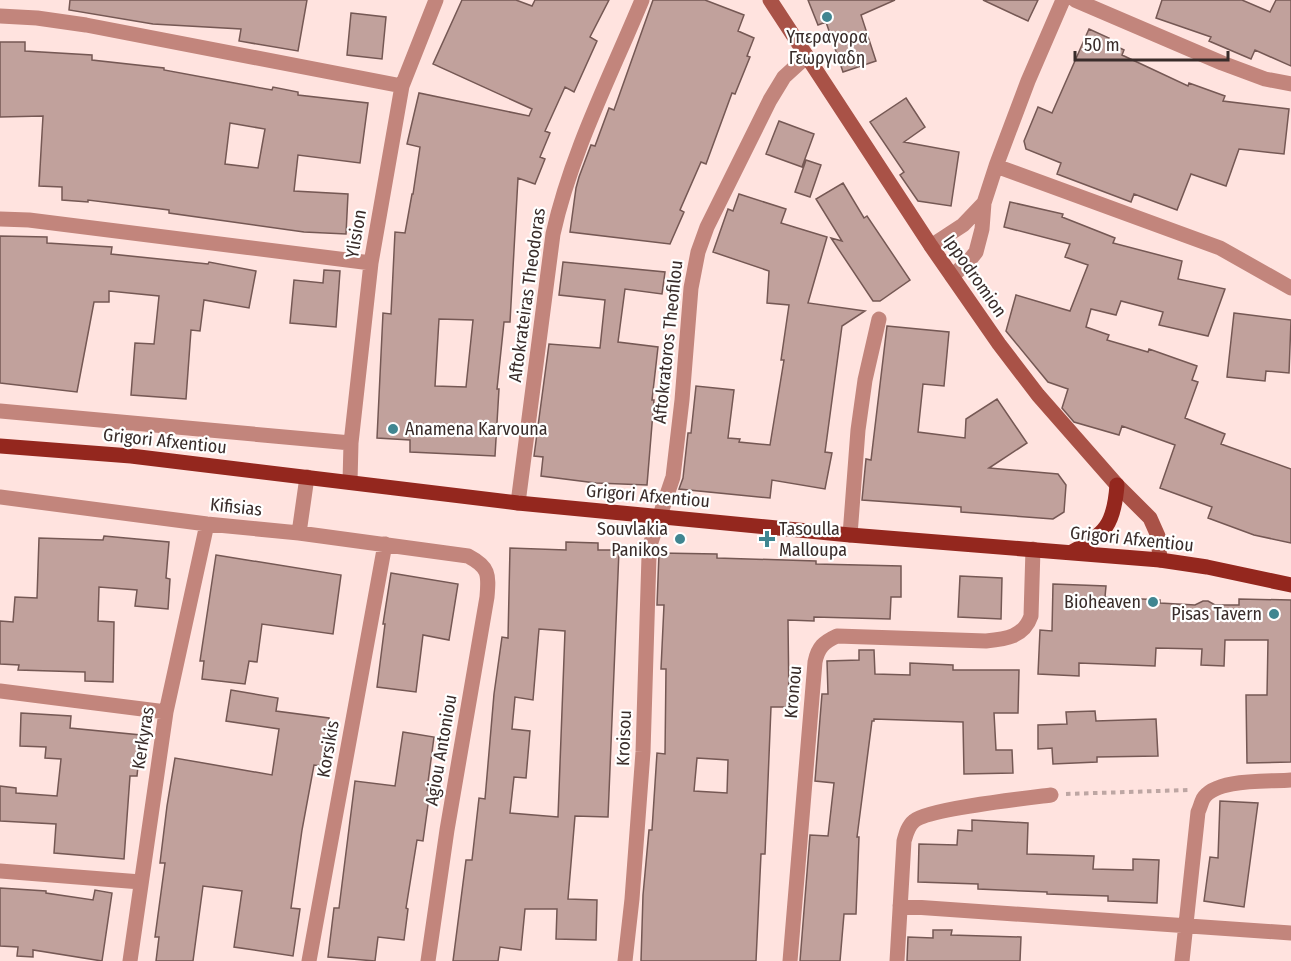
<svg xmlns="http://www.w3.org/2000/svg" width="1291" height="961" viewBox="0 0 1291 961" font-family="'Fira Sans Condensed',sans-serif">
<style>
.building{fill:#c1a19c;stroke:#755854;stroke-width:1.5;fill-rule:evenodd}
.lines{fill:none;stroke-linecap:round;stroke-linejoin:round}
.path{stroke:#bda6a3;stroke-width:4;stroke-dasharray:4.5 4.5;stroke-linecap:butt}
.street{stroke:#c2857c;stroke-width:15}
.secondary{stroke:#a95247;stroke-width:15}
.primary{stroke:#94271e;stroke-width:15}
.poi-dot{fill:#408691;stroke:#fff;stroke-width:2}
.labels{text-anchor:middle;stroke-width:4.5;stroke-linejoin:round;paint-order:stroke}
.poi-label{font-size:18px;fill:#392c2a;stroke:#fff;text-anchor:end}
.street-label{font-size:18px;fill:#392c2a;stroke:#fff}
</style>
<rect width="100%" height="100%" fill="#ffe3df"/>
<!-- building -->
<path class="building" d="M70 0H307L298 51 239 41 241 29 153 24 69 10Z
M462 0H516L532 6 535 0H609L590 37 597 41 574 92 565 87 545 131 550 133 540 157 545 159 535 184 518 178 510 322H504L497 389H499L495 456 410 452V440L377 438 383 313 391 314 395 232 405 233 412 194H413L420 147 407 144 419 93 529 116 532 109 433 64ZM439 319 473 320 466 387 435 386Z
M653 0H705L744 15 738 31 754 38 747 56 750 57 735 94 732 93 706 164 701 162 680 210 684 212 670 244 570 232 576 188 579 177 591 145 595 146 609 108 614 110Z
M808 0H895L861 15 876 61 843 72 826 22 818 25Z
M983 0H1038L1028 21Z
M1162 0H1242L1270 12 1276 0H1291V66L1255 50 1251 59 1209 41 1211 37 1156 18Z
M351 13 386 17 382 59 347 55Z
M1089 29 1109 38 1107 42 1124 50 1122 55 1188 86 1189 83 1225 96 1223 101 1289 109 1284 154 1239 149 1226 186 1191 174 1177 210 1134 194 1131 202 1057 174 1061 163 1026 149 1024 141 1038 107 1052 113Z
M0 42H25V51L92 55V60L164 68V70L229 82 272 90 273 87 298 92V95L368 103 360 163 298 155 294 191 348 194 346 234 304 232 169 213V210L88 200V202L62 200V187L39 186 43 116 0 117ZM230 123 265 129 258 168 225 164Z
M906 98 925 127 904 142 959 152 951 206 918 201 900 175 904 172 870 122Z
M779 121 814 134 802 167 766 154Z
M806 160 821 165 810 197 795 192Z
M843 183 864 218 867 216 910 280 880 301H873L831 238 842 241 816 199Z
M739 194 786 209 781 223 827 237 808 303 865 311 842 326 825 452 832 453 825 489 772 480 770 498 679 489 683 478 688 433H691L696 386 734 390 728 438 740 439 739 442 770 445 784 360H781L789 305 767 303 769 271 713 252 728 209 733 211Z
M1010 202 1063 214 1062 217 1115 238 1113 243 1182 261 1178 279 1225 289 1208 336 1159 325 1163 312 1121 301 1116 315 1091 309 1086 327 1109 335 1107 340 1148 352 1149 349 1197 366 1192 380 1198 382 1185 418 1225 434 1221 444 1291 469V543L1254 535 1208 518 1212 507 1160 488 1175 445 1122 426 1119 435 1074 422 1062 408 1068 389 1048 382 1006 331 1016 295 1070 311 1088 265 1065 257 1070 244 1004 227Z
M0 236 47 237V243L112 247 111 254 208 264 209 262 256 271 249 308 204 300 200 331 191 330 186 399 131 395 135 343 154 344 159 296 109 291V302H94L77 392 0 383Z
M563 262 665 272 662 294 625 289 618 342 658 347 652 400H654L647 485 596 483 541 476 543 457 534 456 549 344 600 348 605 300 559 295Z
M324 270 340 271 336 327 290 323 294 280 323 283Z
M1234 313 1291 320 1289 373 1266 371 1265 381 1227 377Z
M887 326 949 332 944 386 923 384 918 432 965 438 966 419 997 399 1027 443 989 468 1058 474 1066 485 1064 512 1053 519 961 512V507L862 500 866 459 871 460Z
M104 536 169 542 166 578 170 579 168 609 135 606 137 590 99 587 98 621 114 622 113 682 85 681V672L18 670 19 665 0 664V621L13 622 15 597 37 598 39 538 103 540Z
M566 542 598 543V550H619L608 817 575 816 568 899 597 900 596 940 556 939 557 909H525L521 950 500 947 498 961H453L466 860H472L479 798 485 799 494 694 502 637 508 638 510 548 566 550ZM539 629 565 631 558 817 510 813 514 777 526 778 530 731 512 729 515 697 533 700Z
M659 553 717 554V558L816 561V564L901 566V597H891L890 619 814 617V621L788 620 789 707H771L765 854H761L756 961H641L643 895 649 830H652L657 753 665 754 666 669H661L664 605H657ZM697 758 728 760 727 793 694 791Z
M216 555 341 575 333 634 262 624 257 662 249 661 245 684 202 679 204 661H200Z
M391 573 458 584 449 640 423 635 416 692 377 687 385 624H383Z
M960 576 1002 578 1001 619 958 617Z
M1053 584 1106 586 1105 597 1160 600V603L1195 605 1203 601H1208L1215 605H1239V599L1291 600V762L1247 763 1246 695H1267L1268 640H1225L1224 666 1201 665 1202 649 1156 648 1155 666 1079 663V676L1038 674 1040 630 1052 631Z
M859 650H874L875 674 910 675V663L953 665V670H1019L1018 713H994L996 750H1012L1013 773 964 774 963 722 874 719V721H872L857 837H859L856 914H844L840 961H800L810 835 828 836 834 783 815 781 822 694H828L827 661 859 660Z
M231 690 278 698 276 711 329 718 322 766 314 765 302 830 291 908 300 909 293 956 234 947 242 891 203 886 193 961H156L159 937H155L165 863H160L167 806 175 758 272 775 279 729 226 721Z
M1095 711 1096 721 1156 719 1158 756 1097 757V762L1053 764 1052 748 1038 749V725L1067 724 1066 712Z
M21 713 71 716 70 728 141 735 137 776H130L124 859 54 853 56 824 0 821V786L16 788V793L57 796 61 759 45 758 46 747 20 746Z
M403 732 434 737 427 790H430L423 841 417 840 406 908 408 909 404 940 378 937 375 961 328 957 334 908H339L355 781 395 786Z
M1220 801 1258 803 1244 907 1204 901 1210 857 1218 858Z
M972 820 1028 823 1027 854 1094 856 1093 869 1133 870V859L1159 860 1157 903 1108 901V896L1047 894V892L978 889V884L918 882 919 844 957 845 958 830 972 831Z
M0 888 46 891V893L93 900 95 890 112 893 102 961 33 950V957L17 956 18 947 0 946Z
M933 930H952L951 935 1021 937 1020 961H907L908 937 933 938Z"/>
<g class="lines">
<!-- path -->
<path class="path" d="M1066 794 1188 790"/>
<!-- street -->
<path class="street" d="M1075 0 1222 63 1265 79 1291 84
M0 16 37 18 86 25 402 86
M996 166 1220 248 1291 288
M0 219 29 220 371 263
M931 246 963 225 984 203
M952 276 968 262 976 252 982 229 984 203 996 166 1028 81 1063 0
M0 411 351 443
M350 482 351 443 371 263 402 86 436 0
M0 497 207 524 299 533 468 556C489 567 489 574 487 597L447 830 428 961
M518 503 553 234C571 153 610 77 642 0
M299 533 307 477
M850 535 858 430 865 380 879 319
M0 691 166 712
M0 871 141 882
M900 906 1291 933
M130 961 166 712 207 524
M309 961 385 544
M625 961 632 899 643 752 649 556 651 542 673 477 682 400 691 288 698 252 707 227 770 100 784 77 807 56
M790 961 815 662C818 647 824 642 837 636L986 641C1006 639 1024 637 1031 616L1033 549
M897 961 904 841C906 834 908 826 914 821 927 809 1027 798 1051 795
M1182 961 1198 812C1200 808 1201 803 1203 799 1215 778 1269 782 1291 780"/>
<!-- secondary -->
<path class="secondary" d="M770 0 931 246 999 344 1038 395 1117 485 1150 518 1158 536 1160 560"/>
<!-- primary -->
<path class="primary" d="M0 446 131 456 518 503 850 535 1160 560 1207 567 1291 585
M1072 552C1106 534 1114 524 1117 485"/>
</g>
<!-- markers -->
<g class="poi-dot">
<circle cx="827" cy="17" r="6"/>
<circle cx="393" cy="429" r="6"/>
<circle cx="680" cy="539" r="6"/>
<path d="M764 530h6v6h6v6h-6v6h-6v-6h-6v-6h6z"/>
<circle cx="1153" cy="602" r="6"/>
<circle cx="1274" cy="614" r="6"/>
</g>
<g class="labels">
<!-- poi labels -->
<g class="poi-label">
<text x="827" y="43" text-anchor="middle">Υπεραγορα<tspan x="827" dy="21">Γεωργιαδη</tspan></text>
<text x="405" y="435" text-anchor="start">Anamena Karvouna</text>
<text x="668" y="535">Souvlakia<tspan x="668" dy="21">Panikos</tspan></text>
<text x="779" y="535" text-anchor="start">Tasoulla<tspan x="779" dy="21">Malloupa</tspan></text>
<text x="1141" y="608">Bioheaven</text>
<text x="1262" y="620">Pisas Tavern</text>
</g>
<!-- street labels -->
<g class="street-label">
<text transform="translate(356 234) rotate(-80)" y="6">Ylision</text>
<text transform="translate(975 276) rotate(55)" y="6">Ippodromion</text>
<text transform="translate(527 295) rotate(-82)" y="6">Aftokrateiras Theodoras</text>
<text transform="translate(668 342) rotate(-84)" y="6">Aftokratoros Theofilou</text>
<text transform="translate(165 441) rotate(6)" y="6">Grigori Afxentiou</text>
<text transform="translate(648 496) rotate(5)" y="6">Grigori Afxentiou</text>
<text transform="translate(236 507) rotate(6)" y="6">Kifisias</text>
<text transform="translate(1132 539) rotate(6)" y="6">Grigori Afxentiou</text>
<text transform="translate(793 692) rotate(-85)" y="6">Kronou</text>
<text transform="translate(143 738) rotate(-81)" y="6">Kerkyras</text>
<text transform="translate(624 738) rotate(-88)" y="6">Kroisou</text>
<text transform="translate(328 749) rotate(-80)" y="6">Korsikis</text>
<text transform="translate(441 750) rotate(-80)" y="6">Agiou Antoniou</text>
</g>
</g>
<!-- scale -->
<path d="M1075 51v9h153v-9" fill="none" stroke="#392c2a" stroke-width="3"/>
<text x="1084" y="51" font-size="18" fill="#392c2a" stroke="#ffffff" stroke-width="4.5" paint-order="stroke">50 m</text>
</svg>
